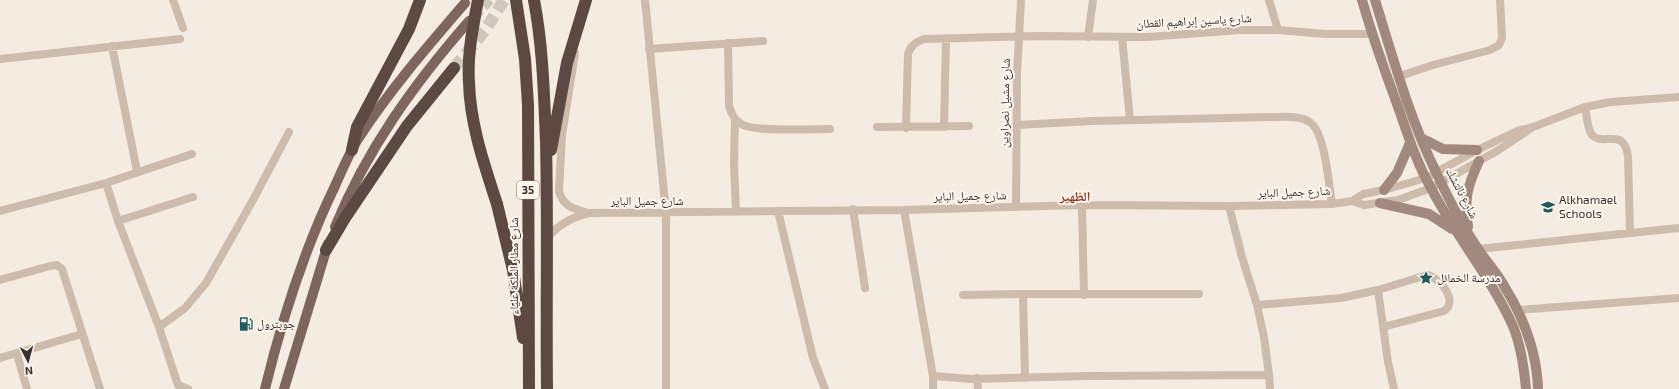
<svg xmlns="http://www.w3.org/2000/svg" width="1679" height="389" viewBox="0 0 1679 389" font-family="'Exo 2','Noto Naskh Arabic',sans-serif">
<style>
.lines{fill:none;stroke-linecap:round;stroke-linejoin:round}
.primary-tunnel{stroke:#cfc6bd;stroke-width:10;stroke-dasharray:10 5;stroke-linecap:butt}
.highway-tunnel{stroke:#cfc6bd;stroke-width:12;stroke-dasharray:12 6;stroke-linecap:butt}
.street{stroke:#cdbbac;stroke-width:8}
.secondary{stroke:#a18a7d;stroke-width:10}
.primary{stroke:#7d675c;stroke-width:10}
.highway{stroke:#5c4a42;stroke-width:12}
.highway-bridge{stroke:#5c4a42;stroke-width:12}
.labels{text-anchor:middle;stroke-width:4;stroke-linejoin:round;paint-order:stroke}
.shield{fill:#fbf5ee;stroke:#756b66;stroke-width:1}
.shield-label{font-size:11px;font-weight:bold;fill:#3b302b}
.street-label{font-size:12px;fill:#3b302b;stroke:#fbf5ee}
.poi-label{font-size:12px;fill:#3b302b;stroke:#fbf5ee;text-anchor:start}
.neighbourhood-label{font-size:13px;font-weight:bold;fill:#8c3b22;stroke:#fbf5ee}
</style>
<rect width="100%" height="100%" fill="#f4ebe1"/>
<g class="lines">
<!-- primary-tunnel -->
<path class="primary-tunnel" d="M473 17 490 0"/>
<!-- highway-tunnel -->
<path class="highway-tunnel" d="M454 68 486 29 504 0"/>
<!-- street -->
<path class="street" d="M173 0 183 28
M645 0 666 213V389
M1269 0 1278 30
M1088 37 1093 0
M1122 37 1130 120
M728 43 729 106C731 114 735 121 743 125 758 132 811 129 830 129
M112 46 137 171
M649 49 763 41
M575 53 562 135 559 191C563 207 575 209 588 213
M0 59 180 39
M1400 76 1433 65 1490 50 1499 45 1502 38 1500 0
M1585 107C1587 115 1587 129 1592 135 1604 147 1624 126 1628 157L1630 233
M735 119 734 164 736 212
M1016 125 1093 121 1271 117C1282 117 1301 115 1311 123 1325 134 1329 185 1332 204
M877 127 969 126
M944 127 946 39
M906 128 908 54C911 45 916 42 924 39L1040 36 1147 37 1240 30H1278L1325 34H1372
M106 183 118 221 159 327 177 382 178 385 188 389
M1352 201 1363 194 1384 190 1426 178 1477 150 1517 131 1533 127 1585 107 1611 102 1679 97
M1082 205 1084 295
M1229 206 1242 257 1257 305 1264 337 1269 375
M1016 207 1017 75 1021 0
M853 209 865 288
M904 210 933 376 972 379 1088 376 1269 375 1270 389
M0 211 106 183 192 154
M778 211 813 358 825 389
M118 221 193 197
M547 238C558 225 572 217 589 213L904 210 1082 205 1229 206 1332 204 1352 201 1364 205 1371 204 1398 200 1431 188 1497 151 1533 127
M1478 249 1678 228
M0 280 50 266 57 265 62 269 100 389
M1378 290 1388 362 1394 389
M1023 294 1025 378
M963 295 1023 294H1199
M1257 305 1341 298 1378 290 1427 275C1440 278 1459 301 1444 311L1383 327
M1518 310 1679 298
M159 327 185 308 206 283 253 200 289 132
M17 354 27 389
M0 358 82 334
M977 378 978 389
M933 389V376"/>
<!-- secondary -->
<path class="secondary" d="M1362 0C1372 35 1384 69 1397 104 1407 132 1416 162 1431 188 1455 235 1490 276 1512 324 1521 344 1524 367 1526 389
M1375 0C1393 58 1409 117 1436 172 1448 198 1462 225 1478 249 1486 261 1496 272 1503 284 1523 316 1537 351 1538 389
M1421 138 1443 149 1477 150
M1384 190 1397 173 1410 143
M1380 203 1429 214 1452 229
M1468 227C1464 199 1467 187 1479 161"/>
<!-- primary -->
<path class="primary" d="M335 227C367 149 414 84 469 21
M265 389C282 319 304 250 335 186 342 170 349 154 358 139 389 91 427 47 465 3
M284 389 328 244"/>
<!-- highway -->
<path class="highway" d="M516 0 525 59 528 105 529 389
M534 0C543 47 544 95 546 142 548 225 546 307 547 389
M352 150 357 127 409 29 420 0
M551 150 567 63 586 0
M497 204 513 270 523 338
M326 250 345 218 407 126 454 68"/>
<!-- highway-bridge -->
<path class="highway-bridge" d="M478 0C473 27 467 55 469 82 470 124 484 164 497 204"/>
</g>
<!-- icons -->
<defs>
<symbol id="school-bare" viewBox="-9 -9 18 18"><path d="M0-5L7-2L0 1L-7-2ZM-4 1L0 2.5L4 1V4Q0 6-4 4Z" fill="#1f5a5e" stroke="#fbf5ee" stroke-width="2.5" paint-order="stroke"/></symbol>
<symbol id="sight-bare" viewBox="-9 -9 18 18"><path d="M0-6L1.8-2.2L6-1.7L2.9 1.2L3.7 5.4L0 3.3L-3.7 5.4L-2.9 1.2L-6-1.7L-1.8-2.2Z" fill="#1f5a5e" stroke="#fbf5ee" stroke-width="2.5" paint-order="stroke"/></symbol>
<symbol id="fuel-bare" viewBox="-9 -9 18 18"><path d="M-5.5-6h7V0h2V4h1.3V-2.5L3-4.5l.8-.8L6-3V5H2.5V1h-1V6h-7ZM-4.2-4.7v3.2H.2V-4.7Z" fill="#1f5a5e" stroke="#fbf5ee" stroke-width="2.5" paint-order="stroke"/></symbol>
</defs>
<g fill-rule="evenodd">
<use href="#school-bare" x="1538" y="197" width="20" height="20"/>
<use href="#sight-bare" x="1416" y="268" width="20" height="20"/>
<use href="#fuel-bare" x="236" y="314" width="20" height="20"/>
</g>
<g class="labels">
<!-- shield labels -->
<rect class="shield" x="517" y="181" width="22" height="18" rx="3"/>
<g class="shield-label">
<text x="528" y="194">35</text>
</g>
<!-- street labels -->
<g class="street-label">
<text transform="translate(1194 21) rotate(-3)" y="4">شارع ياسين إبراهيم القطان</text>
<text transform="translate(1005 103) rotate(-89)" y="4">شارع مشيل نصراوين</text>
<text transform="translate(1294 192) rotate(-2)" y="4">شارع جميل الباير</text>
<text transform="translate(1462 193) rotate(62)" y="4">شارع نالتشك</text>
<text transform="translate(970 196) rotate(-1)" y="4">شارع جميل الباير</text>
<text x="647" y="205">شارع جميل الباير</text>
<text transform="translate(514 266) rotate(-90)" y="4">شارع مطار الملكة علياء</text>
</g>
<!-- poi labels -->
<g class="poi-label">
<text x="1559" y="204">Alkhamael<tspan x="1559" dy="14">Schools</tspan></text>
<text x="1437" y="282">مدرسة الخمائل</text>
<text x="257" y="328">جوبترول</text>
</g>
<!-- neighbourhood labels -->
<g class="neighbourhood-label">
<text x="1075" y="201">الظهير</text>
</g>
</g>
<!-- north arrow -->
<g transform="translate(28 361) rotate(174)" stroke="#fbf5ee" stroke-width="3" paint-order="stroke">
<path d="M0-3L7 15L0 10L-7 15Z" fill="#3b302b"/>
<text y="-6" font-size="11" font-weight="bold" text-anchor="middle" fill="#3b302b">N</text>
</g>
</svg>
